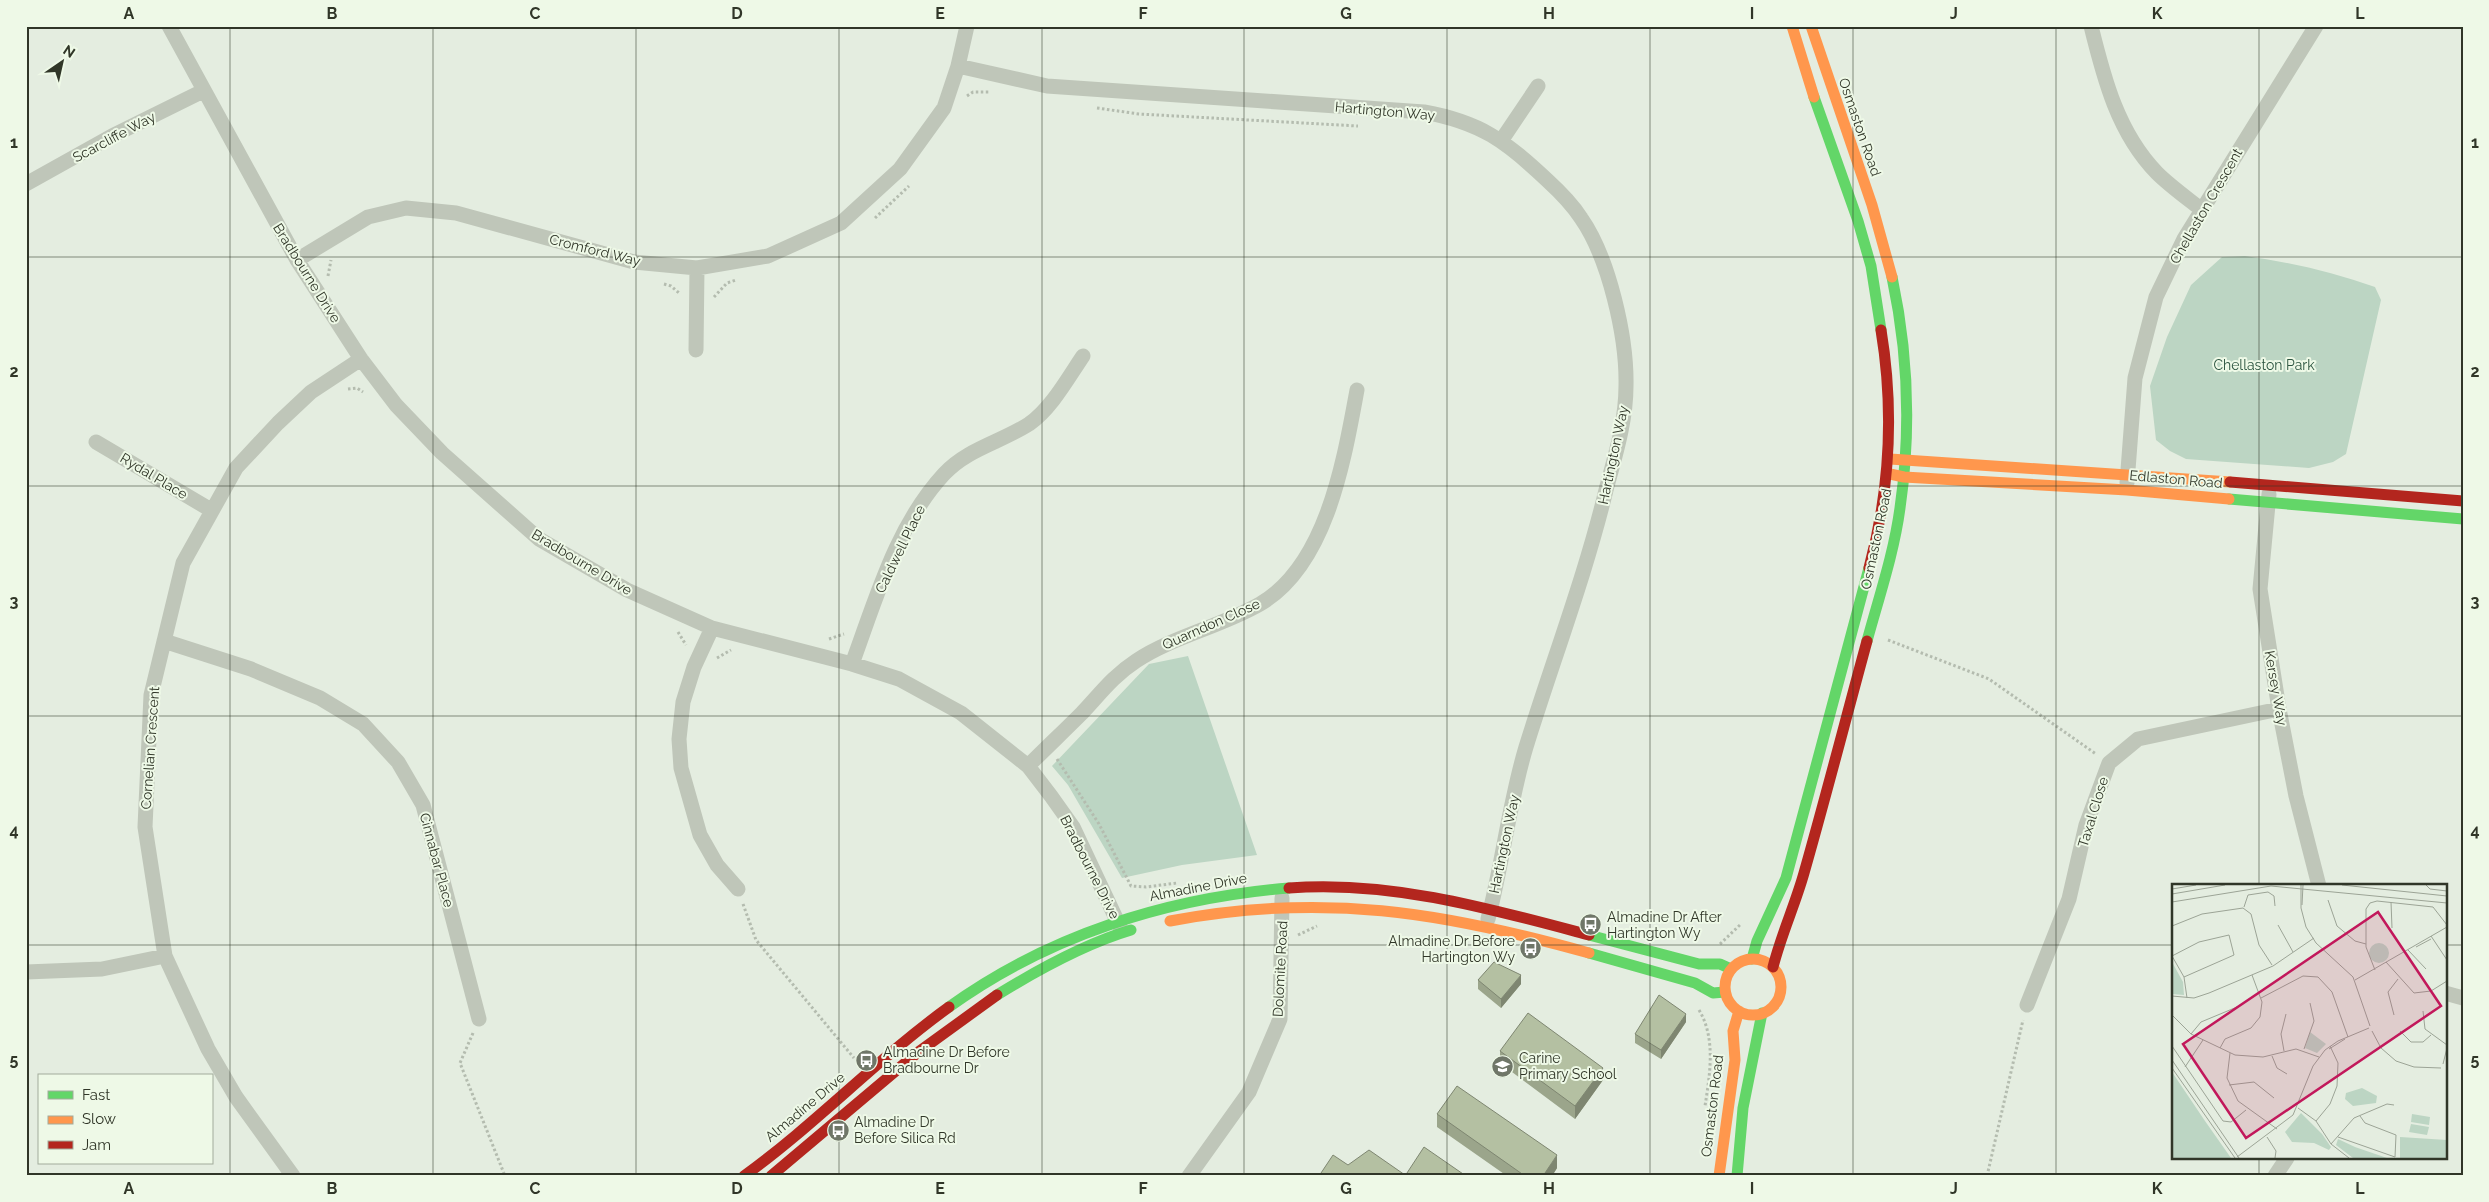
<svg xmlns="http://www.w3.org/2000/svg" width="2489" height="1202" viewBox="0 0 2489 1202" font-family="Raleway,sans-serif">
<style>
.green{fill:#bcd5c3}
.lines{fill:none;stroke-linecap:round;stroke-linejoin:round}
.path{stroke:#b4bcaf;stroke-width:3;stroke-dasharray:2.5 2.5;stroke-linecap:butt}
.street{stroke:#bfc6b9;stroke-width:15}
.fast{stroke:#63d668;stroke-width:11}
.slow{stroke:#ff974d;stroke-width:11}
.jam{stroke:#b3261e;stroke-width:11}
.wall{fill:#9ba58b}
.shaded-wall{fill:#7e8671}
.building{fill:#b4c0a2;stroke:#7e8671}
.grid{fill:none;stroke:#303628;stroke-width:1;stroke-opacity:0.55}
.labels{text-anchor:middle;stroke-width:4;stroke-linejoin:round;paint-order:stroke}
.street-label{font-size:14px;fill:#303628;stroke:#eef9e7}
.park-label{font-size:14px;fill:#2b543f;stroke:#eef9e7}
.poi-label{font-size:14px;fill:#303628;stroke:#eef9e7;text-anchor:start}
.inset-road{fill:none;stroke:#9ca496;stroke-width:1}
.view{fill:#c2185b;fill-opacity:0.15;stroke:#c2185b;stroke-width:2.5}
.inset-edge{fill:none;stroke:#303628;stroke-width:2.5}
.neatline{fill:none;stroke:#303628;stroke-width:2}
.grid-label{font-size:16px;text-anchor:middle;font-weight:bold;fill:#303628}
</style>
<rect width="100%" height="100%" fill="#e4ede0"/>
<!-- green -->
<path class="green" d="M2245 256C2289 262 2333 272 2375 287L2381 300 2346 454 2333 462 2309 468 2186 459 2170 451 2156 440 2150 386 2167 337 2191 285 2222 257Z
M1188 656 1257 855 1182 865 1122 878 1068 785 1052 766 1149 664Z"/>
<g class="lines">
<!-- path -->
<path class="path" d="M967 96 973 92H989
M1097 108 1139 114 1358 126
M875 218 909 186
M328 276 331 260
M664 284 671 286 679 293
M714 297 727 283 736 280
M348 389 357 388 363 392
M678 632 686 645
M829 639 844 634
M1888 640 1989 679 2096 754
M717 658 731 650
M1057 759 1099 824 1131 886 1146 887 1177 883
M743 904 756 940 854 1058
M1298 935 1317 926
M1720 944 1741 924
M1699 1010C1716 1038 1710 1074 1705 1106
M473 1033 460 1063 505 1176
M1987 1176 2023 1020"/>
<!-- street -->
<path class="street" d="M169 26 297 260 361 359 396 405 442 453 539 539 627 590 712 628 852 664 899 679 961 713 1028 766 1051 796 1073 827 1121 929
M2091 26C2104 79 2118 133 2157 173 2170 186 2187 198 2202 210
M958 66 1047 86 1424 112C1480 122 1506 141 1547 180 1559 191 1572 204 1581 218 1609 258 1627 337 1626 386 1626 420 1616 453 1607 486 1586 574 1553 660 1526 747 1509 803 1503 862 1488 919
M1501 141 1538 86
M26 184 112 136 203 91
M297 260 368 217 406 208 456 213 634 262 697 268 768 256 841 223 900 169 944 108 958 66 967 26
M696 350 697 268
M96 442 211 510
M2127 483 2135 378 2156 297 2184 239 2316 26
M2269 494 2260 589 2279 709 2296 796 2319 886
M712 628 694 667 683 702 679 739 681 768 700 835 717 865 738 889
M164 641 251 669 320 698 363 724 398 762 423 805 479 1019
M852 664C876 599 896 526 944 474 967 449 1001 442 1029 424 1051 409 1068 378 1083 356
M1028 766C1046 748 1064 731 1082 713 1100 694 1113 676 1136 661 1174 636 1220 627 1260 604 1327 565 1344 460 1357 390
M26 972 102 969 165 956
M2445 993 2463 998
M2027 1005 2069 899 2086 825 2109 763 2138 739 2279 709
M293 1176 236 1097 208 1049 165 956 145 827 151 695 183 563 236 468 278 423 311 392 361 359
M1189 1176 1249 1092 1280 1019 1282 898
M2275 1176 2287 1158"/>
<!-- fast -->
<path class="fast" d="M1814 97 1858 221 1871 266 1881 330
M2229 499 2463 519
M1867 641C1879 597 1894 553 1900 508 1911 432 1908 352 1892 277
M1589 935 1699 964H1720L1731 969
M1589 953 1695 983 1713 993 1725 992
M1752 959 1757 941 1786 878 1869 568
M997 995C1039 969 1084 944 1131 930
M949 1007C1049 935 1167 898 1289 888
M1737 1176 1743 1108 1762 1013"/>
<!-- slow -->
<path class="slow" d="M1792 26 1814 97
M1811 26 1872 205 1892 277
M1890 459 2230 482
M1890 474 1904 477 2127 490 2229 499
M1170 921C1322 892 1443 912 1589 953
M1725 987a28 28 0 1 1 56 0a28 28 0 1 1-56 0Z
M1719 1176 1735 1060 1733 1031 1739 1011"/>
<!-- jam -->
<path class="jam" d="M2230 482 2463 501
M1869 568C1890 490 1894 409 1881 330
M1289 888C1390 880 1492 909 1589 935
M1773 967C1781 935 1795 905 1804 873 1826 796 1846 718 1867 641
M744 1176C816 1124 877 1059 949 1007
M771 1176 917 1053 997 995"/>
</g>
<!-- wall -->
<path class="wall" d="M1478 980 1521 984 1501 1008 1478 989Z
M1686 1022 1661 1059 1635 1043V1034Z
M1500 1051 1603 1080 1575 1119 1500 1063Z
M1437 1114 1557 1168 1552 1176H1507L1437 1127Z"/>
<!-- shaded-wall -->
<path class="shaded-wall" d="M1521 975V984L1501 1008V999Z
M1686 1014V1022L1661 1059V1050Z
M1603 1068V1080L1575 1119V1106Z
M1557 1155V1168L1552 1176H1543Z"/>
<!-- building -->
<path class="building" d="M1494 962 1521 975 1501 999 1478 980Z
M1659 995 1686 1014 1661 1050 1635 1034Z
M1528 1013 1603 1068 1575 1106 1500 1051Z
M1457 1086 1557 1155 1543 1176H1525L1437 1114Z
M1424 1147 1466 1176H1405Z
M1369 1150 1405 1175 1404 1176H1319L1333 1155 1348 1165Z"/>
<!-- grid -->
<path class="grid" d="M230 26V1176M433 26V1176M636 26V1176M839 26V1176M1042 26V1176M1244 26V1176M1447 26V1176M1650 26V1176M1853 26V1176M2056 26V1176M2259 26V886M26 257H2463M26 486H2463M26 716H2463M26 945H2173M2445 945H2463M2259 1158V1176"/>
<!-- icons -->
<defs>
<symbol id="bus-disc" viewBox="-11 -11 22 22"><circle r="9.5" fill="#6f7668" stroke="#eef9e7"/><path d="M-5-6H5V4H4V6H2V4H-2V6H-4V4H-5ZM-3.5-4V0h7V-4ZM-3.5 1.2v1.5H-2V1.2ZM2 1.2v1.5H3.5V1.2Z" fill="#fff"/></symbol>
<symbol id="school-disc" viewBox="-11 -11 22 22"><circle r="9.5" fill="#6f7668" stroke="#eef9e7"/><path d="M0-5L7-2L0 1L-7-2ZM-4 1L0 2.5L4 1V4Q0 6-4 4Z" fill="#fff"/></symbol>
</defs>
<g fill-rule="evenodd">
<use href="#bus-disc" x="1578" y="912" width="25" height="25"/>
<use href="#bus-disc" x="1518" y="936" width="25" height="25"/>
<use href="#bus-disc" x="854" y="1048" width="25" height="25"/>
<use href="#school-disc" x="1490" y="1054" width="25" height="25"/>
<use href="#bus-disc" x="826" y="1118" width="25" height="25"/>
</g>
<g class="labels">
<!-- street labels -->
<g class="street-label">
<text transform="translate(1385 111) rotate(5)" y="5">Hartington Way</text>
<text transform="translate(1860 127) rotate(71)" y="5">Osmaston Road</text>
<text transform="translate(114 137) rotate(-28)" y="5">Scarcliffe Way</text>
<text transform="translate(2206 206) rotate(-60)" y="5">Chellaston Crescent</text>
<text transform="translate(595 250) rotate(14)" y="5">Cromford Way</text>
<text transform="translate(307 273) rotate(58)" y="5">Bradbourne Drive</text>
<text transform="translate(1613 455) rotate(-78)" y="5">Hartington Way</text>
<text transform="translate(154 476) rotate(31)" y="5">Rydal Place</text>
<text transform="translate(2176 479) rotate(5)" y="5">Edlaston Road</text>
<text transform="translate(1876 539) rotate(-78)" y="5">Osmaston Road</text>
<text transform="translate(900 549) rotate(-64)" y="5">Caldwell Place</text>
<text transform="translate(582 562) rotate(31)" y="5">Bradbourne Drive</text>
<text transform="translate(1211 624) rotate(-24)" y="5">Quarndon Close</text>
<text transform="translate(2276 688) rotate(80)" y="5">Kersey Way</text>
<text transform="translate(150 748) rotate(-86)" y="5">Cornelian Crescent</text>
<text transform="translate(2093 812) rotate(-73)" y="5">Taxal Close</text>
<text transform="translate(1504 844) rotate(-78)" y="5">Hartington Way</text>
<text transform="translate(437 860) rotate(75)" y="5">Cinnabar Place</text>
<text transform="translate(1090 867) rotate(63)" y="5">Bradbourne Drive</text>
<text transform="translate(1198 887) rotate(-11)" y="5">Almadine Drive</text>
<text transform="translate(1280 969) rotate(-87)" y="5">Dolomite Road</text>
<text transform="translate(1712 1106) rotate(-83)" y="5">Osmaston Road</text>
<text transform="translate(805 1107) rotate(-40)" y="5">Almadine Drive</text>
</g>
<!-- park labels -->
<g class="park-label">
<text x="2264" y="370">Chellaston Park</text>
</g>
<!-- poi labels -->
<g class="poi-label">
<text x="1607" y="922">Almadine Dr After<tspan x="1607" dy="16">Hartington Wy</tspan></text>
<text x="1515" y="946" text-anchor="end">Almadine Dr Before<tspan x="1515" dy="16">Hartington Wy</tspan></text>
<text x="883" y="1057">Almadine Dr Before<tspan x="883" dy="16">Bradbourne Dr</tspan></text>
<text x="1519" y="1063">Carine<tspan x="1519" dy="16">Primary School</tspan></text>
<text x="854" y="1127">Almadine Dr<tspan x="854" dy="16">Before Silica Rd</tspan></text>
</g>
</g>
<!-- overview -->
<g transform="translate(2172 884)">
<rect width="275" height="275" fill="#e4ede0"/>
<path d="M197 69a10 10 0 1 1 20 0a10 10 0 1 1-20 0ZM0 78 11 98 12 111 0 110ZM138 148 154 160 145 169 133 164ZM0 188 33 237 59 274H0ZM190 204 205 212 204 219 181 222 173 215 174 209ZM129 229 150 250 159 263 157 266 142 259 120 258 113 248ZM240 230 258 233 257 241 239 238ZM239 240 257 243 255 251 237 248ZM228 253 275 256V274H228ZM166 255 183 263 215 274H181L164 261Z" fill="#bcd5c3"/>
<path class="inset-road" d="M129 1V24L134 43 144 59 181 93 198 142M170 1 275 12M254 1 258 5 275 7M0 5 24 1M0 10 53 1M156 16 165 42 183 57 194 60M0 18 99 2 275 19M219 18 220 44M130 21 131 1M72 23 76 11 96 8 102 12 103 22M106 41 121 68M0 42 30 30 71 24 79 30 87 61 100 81M259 52 275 76M244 63 259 55M236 66 254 85M214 78 242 109 259 107 275 97M203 86 194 63V25L198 19 205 17 261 23 275 41M12 93 62 71 57 51 27 58 0 72 12 93 15 114M183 96 275 43M0 112 22 114 37 109 101 82 142 54M89 114 131 92 146 93 160 108 176 153M251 127 253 145 275 161M0 131 19 150 63 171 91 173 124 165 147 173M222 131 216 108 226 95M200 147 209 164 224 177 242 183 269 184M228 147 239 158H251L259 151M19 150 29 138 65 123M0 162 51 237 59 238 74 226M48 164 53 155 79 144 88 133 90 118 80 91M132 165 142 137 138 119M157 165 173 155M112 167 109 150 114 130M58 169 55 194 66 217 105 245M100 172 105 184 115 190M0 176 67 274M271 180 275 164M13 183 31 156M0 184 63 274M57 201 82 198 102 214M126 224 144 237 159 260 177 274M144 237 158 220 165 202 166 179 158 162M95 253 104 267 103 274M166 253 223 273 224 251 193 239 188 232M159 260 182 234 215 220 222 221M65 273 121 231 141 182 153 166 166 157 197 144"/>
<path class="view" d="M206 28 269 122 74 254 11 160Z"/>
<rect width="275" height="275" class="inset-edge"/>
</g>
<!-- border -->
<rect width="2489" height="1202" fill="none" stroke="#eef9e7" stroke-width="55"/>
<!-- legend -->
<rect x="38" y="1074" width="175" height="90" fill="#eef9e7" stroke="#a2ab9b"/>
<rect x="48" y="1091" width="25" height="8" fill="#63d668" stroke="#a2ab9b"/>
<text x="82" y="1100" font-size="15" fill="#303628">Fast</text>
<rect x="48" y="1116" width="25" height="8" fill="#ff974d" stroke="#a2ab9b"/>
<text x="82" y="1124" font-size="15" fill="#303628">Slow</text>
<rect x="48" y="1141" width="25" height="8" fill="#b3261e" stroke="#a2ab9b"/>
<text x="82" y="1150" font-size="15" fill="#303628">Jam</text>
<!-- north arrow -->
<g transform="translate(62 62) rotate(34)" stroke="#eef9e7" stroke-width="4" paint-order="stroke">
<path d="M0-4L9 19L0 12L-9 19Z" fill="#303628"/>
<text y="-8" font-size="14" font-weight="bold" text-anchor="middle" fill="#303628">N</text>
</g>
<rect x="28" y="28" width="2434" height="1146" class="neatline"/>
<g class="grid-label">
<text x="129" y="19">A</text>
<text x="332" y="19">B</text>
<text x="535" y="19">C</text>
<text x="737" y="19">D</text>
<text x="940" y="19">E</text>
<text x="1143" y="19">F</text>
<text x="1346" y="19">G</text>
<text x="1549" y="19">H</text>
<text x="1752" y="19">I</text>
<text x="1954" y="19">J</text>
<text x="2157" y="19">K</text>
<text x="2360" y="19">L</text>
<text x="14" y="148">1</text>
<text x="2475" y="148">1</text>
<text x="14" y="377">2</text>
<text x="2475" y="377">2</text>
<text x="14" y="607">3</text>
<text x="2475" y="607">3</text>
<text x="14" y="836">4</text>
<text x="2475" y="836">4</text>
<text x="14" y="1065">5</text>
<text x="2475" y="1065">5</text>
<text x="129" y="1194">A</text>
<text x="332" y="1194">B</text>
<text x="535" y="1194">C</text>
<text x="737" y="1194">D</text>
<text x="940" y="1194">E</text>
<text x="1143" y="1194">F</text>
<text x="1346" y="1194">G</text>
<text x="1549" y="1194">H</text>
<text x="1752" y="1194">I</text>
<text x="1954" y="1194">J</text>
<text x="2157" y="1194">K</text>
<text x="2360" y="1194">L</text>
</g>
</svg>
